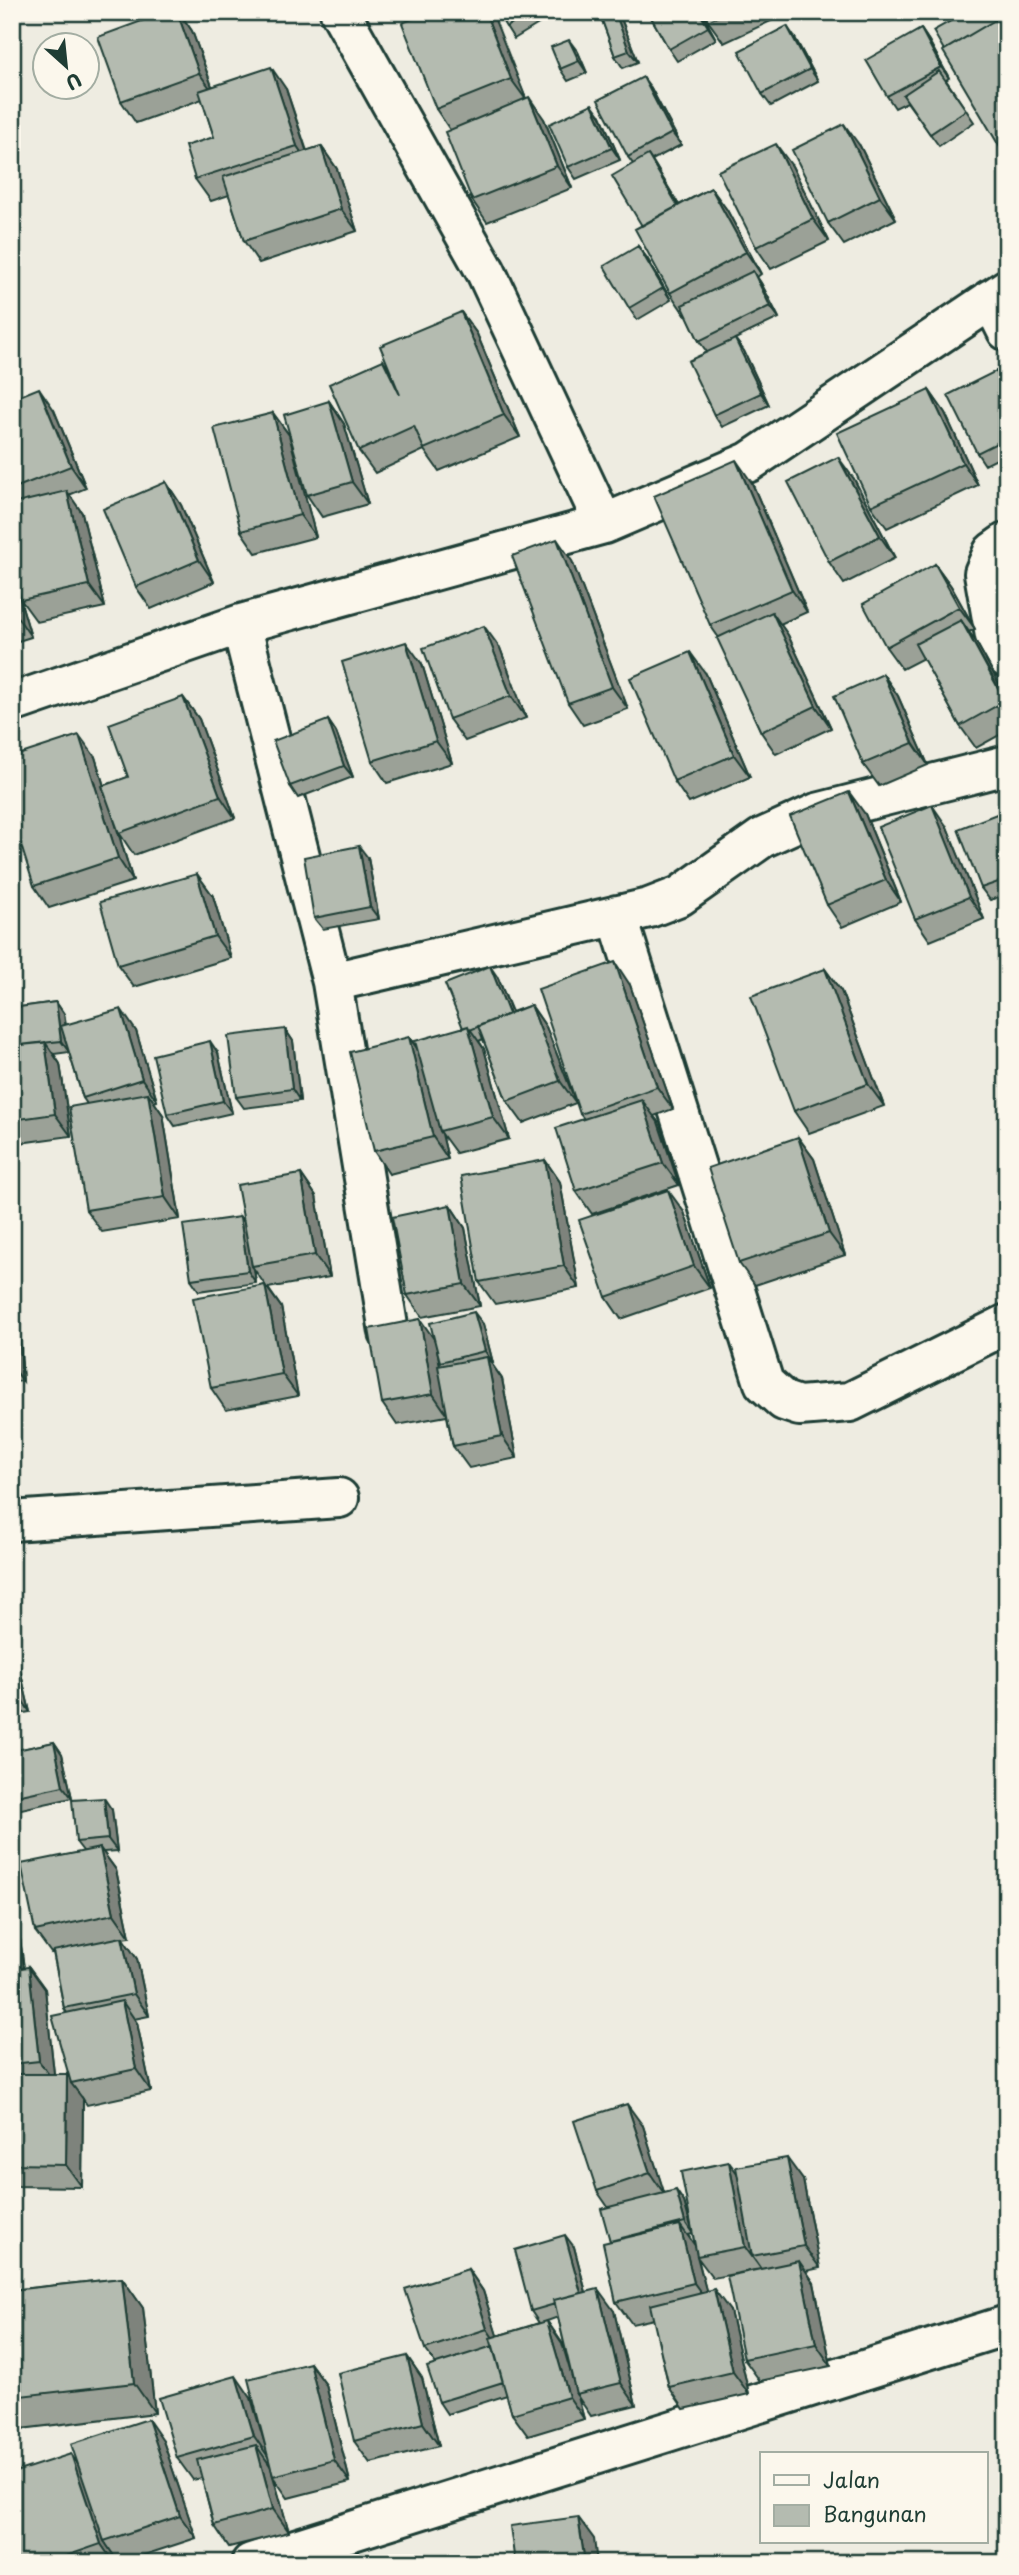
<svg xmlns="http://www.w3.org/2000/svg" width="1019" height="2575" viewBox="0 0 1019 2575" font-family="'Playpen Sans',sans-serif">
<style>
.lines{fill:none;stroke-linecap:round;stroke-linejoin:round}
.minor-casing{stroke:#1f3d34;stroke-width:44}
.minor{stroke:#fbf7ec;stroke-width:38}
.wall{fill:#9ba197;stroke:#1f3d34;stroke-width:2;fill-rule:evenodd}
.shaded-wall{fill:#7e837b;stroke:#1f3d34;stroke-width:2}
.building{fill:#b4bbb0;stroke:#1f3d34;stroke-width:2}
</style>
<rect width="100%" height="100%" fill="#eeece1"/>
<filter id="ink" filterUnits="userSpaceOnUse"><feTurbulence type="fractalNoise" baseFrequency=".0143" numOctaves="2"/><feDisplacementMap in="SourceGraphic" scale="14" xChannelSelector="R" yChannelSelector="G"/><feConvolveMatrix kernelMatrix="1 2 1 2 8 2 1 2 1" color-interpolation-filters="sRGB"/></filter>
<g filter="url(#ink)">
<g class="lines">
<defs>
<path id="minor" d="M340 12 486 272 604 524
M991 299 1007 331
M1007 542 993 552 984 573 995 636 1007 658
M241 624 332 982 389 1332
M12 703 241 624 604 524 749 462 1007 289
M617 915 764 1383 784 1401 799 1406 850 1402 1007 1324
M332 982 649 908 680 896 762 838 817 813 1007 765
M12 1521 339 1498
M251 2563 1007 2325"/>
</defs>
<!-- minor casing -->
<use href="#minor" class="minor-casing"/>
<!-- minor -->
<use href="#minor" class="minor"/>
</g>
<!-- wall -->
<path class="wall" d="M166 12H179L192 31 212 86 286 89 307 151 321 146 337 169 357 231 259 263 244 241 229 195 211 201 195 179 214 137 202 99 136 123 121 101Z
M429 12H490L526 99 544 119 572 188 487 222 472 200 450 130 436 109Z
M497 12H547L550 17 514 39Z
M556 12H573L561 19Z
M599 12H618L620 16 638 62 623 68 615 56Z
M648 12H701L716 39 677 61 669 49Z
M704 12H787L788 13 724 43 708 21Z
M921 29 929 41 949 78 946 80 974 122 939 146 907 102 895 108 887 96Z
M795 38 818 81 771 106 762 94Z
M578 52 587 73 568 81 560 69Z
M651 88 681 145 652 160 679 205 711 188 727 210 761 274 757 277 761 283 779 318 735 339 744 351 769 405 722 427 714 415 707 352 699 341 687 314 685 315 670 293 642 226 633 164 628 157Z
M601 116 620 160 576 179 568 167Z
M860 146 896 219 844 245 828 223Z
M792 166 829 241 771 269 756 247Z
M638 246 647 258 671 300 637 320 629 308Z
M461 312 477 334 520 437 439 471 424 450 375 473 359 451 383 360 389 368Z
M996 371 1007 388V454L985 465 977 453Z
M929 390 945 413 978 485 887 528 871 506Z
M12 399 54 410 86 488 69 495 82 513 105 607 37 622 21 600 12 563Z
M329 401 344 424 368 504 322 517 307 495Z
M273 413 289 435 316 537 256 553 241 531Z
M854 479 895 558 844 584 829 562Z
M166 482 181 505 214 582 151 609 136 587Z
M752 483 807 612 780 624 788 635 831 728 776 754 761 732 719 638 710 625Z
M572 561 628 709 583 725 568 703Z
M935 564 951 586 975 629 969 632 976 642 1007 698V731L976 748 960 726 923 658 902 669 886 647Z
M12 572 31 637 12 643Z
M500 648 526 718 465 741 449 719Z
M422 664 452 763 387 783 372 761Z
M706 674 750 777 689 803 674 781Z
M883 674 898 696 928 765 879 786 863 764Z
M183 697 199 719 235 818 134 855 118 831 133 881 49 908 34 886 95 757 104 786 128 777Z
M328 720 336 732 353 777 298 798 290 786Z
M1007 810V894L990 900 981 888Z
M865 814 901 902 842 927 827 905Z
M947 827 984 919 930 941 915 919Z
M368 858 379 919 323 929 314 918Z
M197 874 213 896 231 958 134 987 118 965Z
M825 969 841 991 884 1106 809 1133 794 1111Z
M498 978 512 1012 531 1005 546 1027 576 1103 523 1123 507 1101 483 1039 479 1041 484 1049 509 1139 456 1153 442 1134 448 1159 389 1174 374 1151 409 1037 418 1049 463 1028Z
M630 985 673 1109 654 1116 658 1122 679 1185 592 1214 576 1191 584 1119 580 1114Z
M56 1002 64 1014 66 1025 136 1031 157 1101 154 1102 163 1115 180 1219 102 1232 86 1210 87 1104 83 1098 69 1052 54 1054 60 1064 71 1136 12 1144V1008Z
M285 1029 293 1041 300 1101 244 1108 236 1097Z
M218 1053 232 1113 175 1126 167 1114Z
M798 1137 814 1159 845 1255 755 1285 739 1263Z
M545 1160 560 1182 579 1288 495 1304 479 1282Z
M301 1174 316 1196 330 1277 268 1288 281 1307 298 1396 226 1410 211 1388 265 1285 254 1269 256 1283 199 1291 191 1279 240 1217 244 1222Z
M450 1205 465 1228 480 1306 422 1317 407 1295Z
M684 1212 710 1288 621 1319 606 1297Z
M12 1297 17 1303 23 1381 12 1382Z
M483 1324 493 1363H491L502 1379 517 1458 469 1468 453 1446 447 1416 397 1425 382 1403 434 1338Z
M12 1636 30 1712 12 1715Z
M54 1742 62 1754 72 1798 17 1810 12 1803V1751Z
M112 1810 117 1851 103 1852 116 1870 130 1937 122 1938 137 1959 149 2016 134 2019 137 2023 151 2091 87 2105 83 2099 82 2187 12 2186V1898L15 1901 24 1968 29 1967 45 1989 54 2074 70 2079 67 2013 64 2008 53 1952 51 1953 35 1931 83 1851 76 1842Z
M643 2126 664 2193 684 2202 692 2228 737 2173 803 2180 820 2268 806 2271 814 2283 831 2366 760 2381 744 2359 755 2270 713 2278 698 2258 706 2291 730 2311 749 2394 684 2409 669 2387 654 2319 632 2324 616 2302 610 2242 608 2207 597 2191ZM693 2234 695 2246 688 2235Z
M574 2247 586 2292 614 2311 636 2405 591 2416 578 2397 584 2419 528 2436 512 2414 507 2395 447 2414 439 2402 436 2364 425 2349 468 2269 483 2291 497 2336 539 2323 531 2311ZM558 2317 571 2372 562 2343 547 2321Z
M122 2278 143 2308 155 2413 12 2430V2290Z
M407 2356 422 2378 439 2446 370 2463 354 2441Z
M310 2363 326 2385 350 2482 288 2498 274 2478 289 2532 229 2547 214 2525 202 2478 193 2480 177 2458 251 2398 263 2436Z
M163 2441 196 2538 120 2563H119L112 2553 115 2563H12L78 2463Z"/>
<!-- shaded-wall -->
<path class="shaded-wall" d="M177 12H179L192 31 215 95 199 73Z
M485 12H490L493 15 527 101 511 79Z
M615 12H618L620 16 638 62 629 51Z
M699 12H701L716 39 708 27Z
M787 26 795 38 818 81 810 69Z
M921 29 929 41 949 78 941 67Z
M569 40 578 52 587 73 579 61Z
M271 67 286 89 312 168 297 146Z
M643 77 651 88 681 145 672 133Z
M529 97 544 119 572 188 557 166Z
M592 104 601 116 620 160 612 148Z
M844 124 860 146 896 219 880 197Z
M776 144 792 166 829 241 813 219Z
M321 146 337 169 357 231 341 209Z
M648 155 656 167 692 227 684 215Z
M711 188 727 210 761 274 746 252Z
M638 246 647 258 671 300 663 288Z
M753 271 761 283 779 318 770 306Z
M461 312 477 334 520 437 504 415Z
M735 339 744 351 769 405 761 393Z
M996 371 1007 388V393Z
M39 388 54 410 86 488 71 466Z
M929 390 945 413 978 485 963 463Z
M329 401 344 424 368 504 352 482Z
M273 413 289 435 316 537 300 515Z
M838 457 854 479 895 558 880 536Z
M736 460 752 483 807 612 792 590Z
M166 482 181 505 214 582 199 560Z
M67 491 82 513 105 607 89 585Z
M557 539 572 561 628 709 612 687Z
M935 564 951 586 975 629 959 607Z
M12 572 31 637 16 615 12 603Z
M772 612 788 635 831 728 816 706Z
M961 620 976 642 1007 698V703Z
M484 626 500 648 526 718 511 696Z
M406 642 422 664 452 763 436 741Z
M690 652 706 674 750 777 734 755Z
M883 674 898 696 928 765 913 743Z
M183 697 199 719 235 818 220 796Z
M328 720 336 732 353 777 344 766Z
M79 735 95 757 133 881 118 858Z
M849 792 865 814 901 902 886 880Z
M932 805 947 827 984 919 969 897Z
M359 846 368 858 379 919 370 907Z
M197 874 213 896 231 958 215 936Z
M615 962 630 985 673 1109 657 1087Z
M490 966 498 978 517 1026 509 1014Z
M825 969 841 991 884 1106 868 1084Z
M56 1002 64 1014 69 1052 61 1041Z
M531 1005 546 1027 576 1103 560 1081Z
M121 1009 136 1031 157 1101 142 1079Z
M468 1026 484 1049 509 1139 493 1117Z
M285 1029 293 1041 300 1101 292 1089Z
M409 1037 425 1060 440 1131 442 1134 448 1159 433 1137Z
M210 1041 218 1053 232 1113 223 1101Z
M45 1042 60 1064 71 1136 55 1114Z
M148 1093 163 1115 180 1219 165 1197Z
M642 1100 658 1122 679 1185 663 1163Z
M798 1137 814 1159 845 1255 829 1233Z
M545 1160 560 1182 579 1288 564 1266Z
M301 1174 316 1196 330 1277 315 1255Z
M668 1190 684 1212 710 1288 694 1266Z
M450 1205 465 1228 480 1306 464 1284Z
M240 1217 249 1228 252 1266 254 1269 256 1283 248 1271Z
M265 1285 281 1307 298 1396 282 1374Z
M12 1297 17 1303 23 1381 12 1366Z
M474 1312 483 1324 493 1363 485 1351Z
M420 1319 436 1342 448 1416 433 1394Z
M487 1357 502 1379 517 1458 502 1436Z
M12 1636 30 1712 22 1700 12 1659Z
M54 1742 62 1754 72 1798 63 1786Z
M104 1798 112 1810 117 1851 108 1839Z
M100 1848 116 1870 130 1937 114 1914Z
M12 1898 15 1901 25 1977 12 1959Z
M122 1937 137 1959 149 2016 134 1994Z
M29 1967 45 1989 55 2083 39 2061Z
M122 2001 137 2023 151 2091 136 2069Z
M67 2074 73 2082 71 2083 83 2099 82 2187 66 2165Z
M627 2104 643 2126 665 2195 650 2173Z
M787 2158 803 2180 820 2268 804 2246Z
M729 2162 745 2184 752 2256 761 2269 745 2247Z
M676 2190 684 2202 693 2234 685 2222Z
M680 2225 696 2247 697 2256 710 2305 694 2283Z
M565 2235 574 2247 590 2308 582 2297Z
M799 2261 814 2283 831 2366 816 2344Z
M468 2269 483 2291 502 2351 487 2329Z
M122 2278 143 2308 155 2413 134 2383Z
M598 2289 614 2311 636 2405 621 2383Z
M714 2289 730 2311 749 2394 733 2372Z
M547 2321 562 2343 577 2394H576L578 2397 584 2419 569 2397Z
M407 2356 422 2378 439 2446 423 2423Z
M310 2363 326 2385 350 2482 334 2460Z
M236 2376 251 2398 269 2458 254 2436Z
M148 2419 163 2441 196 2538 180 2516Z
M256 2445 271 2467 273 2476 289 2532 273 2509Z
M71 2454 86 2476 104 2541 112 2553 115 2563H114L101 2544Z
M578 2517 594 2539 597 2563H585Z"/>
<!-- building -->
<path class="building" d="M166 12H177L199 73 121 101 98 37Z
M429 12H485L511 79 436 109 402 23Z
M497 12H531L506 27Z
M599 12H615L629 51 615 56Z
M648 12H699L708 27 669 49Z
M704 12H727L708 21Z
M967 12 1007 13 944 50 933 31Z
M1007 13V153L1004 154 943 51Z
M787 26 810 69 762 94 739 51Z
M921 29 941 67 887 96 866 60Z
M569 40 579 61 560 69 551 47Z
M271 67 297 146 195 179 185 146 214 137 199 91Z
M939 71 966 110 930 134 903 95Z
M643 77 672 133 628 157 598 100Z
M529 97 557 166 472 200 445 132Z
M592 104 612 148 568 167 549 124Z
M844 124 880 197 828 223 792 150Z
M776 144 813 219 756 247 718 171Z
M321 146 341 209 244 241 223 177Z
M648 155 678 206 642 226 612 176Z
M711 188 746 252 670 293 635 229Z
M638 246 663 288 629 308 604 266Z
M753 271 770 306 699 341 682 305Z
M461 312 504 415 424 449 414 426 359 451 329 384 383 360 400 395 380 346Z
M735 339 761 393 714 415 688 361Z
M996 371 1007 393V438L977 453 948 395Z
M39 388 71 466 12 489V399Z
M929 390 963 463 871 506 837 433Z
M329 401 352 482 307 495 284 415Z
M273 413 300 515 241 531 214 428Z
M838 457 880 536 829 562 788 482Z
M736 460 792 590 710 625 654 496Z
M166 482 199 560 136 587 103 509Z
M67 491 89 585 21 600 12 563V504Z
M557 539 612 687 568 703 512 556Z
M935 564 959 607 886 647 863 604Z
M12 603 16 615 12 616Z
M772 612 816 706 761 732 717 638Z
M961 620 1005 701 960 726 915 644Z
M484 626 511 696 449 719 423 648Z
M406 642 436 741 372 761 342 662Z
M690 652 734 755 674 781 630 678Z
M883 674 913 743 863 764 834 696Z
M183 697 220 796 119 833 102 786 128 777 109 724Z
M328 720 344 766 290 786 273 741Z
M79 735 118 858 34 886 12 817V757Z
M849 792 886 880 827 905 790 816Z
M932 805 969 897 915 919 878 827Z
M1007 810V879L981 888 958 829Z
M359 846 370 907 314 918 304 857Z
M197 874 215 936 118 965 100 902Z
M615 962 657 1087 580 1114 538 989Z
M490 966 509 1014 470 1030 468 1026 463 1028 445 984Z
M825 969 868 1084 794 1111 751 996Z
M56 1002 61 1041 12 1046V1008Z
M531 1005 560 1081 507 1101 478 1026Z
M121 1009 142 1079 83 1098 61 1026Z
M468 1026 493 1117 440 1131 415 1041Z
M285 1029 292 1089 236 1097 228 1036Z
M409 1037 433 1137 374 1151 350 1052Z
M210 1041 223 1101 167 1114 153 1055Z
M45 1042 55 1114 12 1120V1046Z
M148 1093 165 1197 86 1210 69 1107Z
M642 1100 663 1163 576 1191 556 1128Z
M798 1137 829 1233 739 1263 708 1168Z
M545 1160 564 1266 479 1282 461 1176Z
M301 1174 315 1255 252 1266 237 1185Z
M668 1190 694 1266 606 1297 579 1220Z
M450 1205 464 1284 407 1295 392 1217Z
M240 1217 248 1271 191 1279 183 1225Z
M265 1285 282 1374 211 1388 193 1298Z
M474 1312 485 1351 440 1362 430 1323Z
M420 1319 433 1394 382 1403 369 1329Z
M487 1357 502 1436 453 1446 438 1366Z
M12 1659 22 1700 12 1702Z
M54 1742 63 1786 12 1797V1751Z
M104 1798 108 1839 76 1842 72 1800Z
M100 1848 114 1914 35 1931 21 1864Z
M122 1937 134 1994 64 2008 53 1951Z
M29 1967 39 2061 12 2064V1969Z
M122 2001 136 2069 71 2083 52 2016Z
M12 2074H67L66 2165 12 2164Z
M627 2104 650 2173 597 2191 574 2121Z
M787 2158 804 2246 752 2256 736 2167Z
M729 2162 745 2247 697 2256 681 2172Z
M676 2190 685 2222 610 2241 601 2209Z
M680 2225 694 2283 616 2302 603 2243Z
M565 2235 581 2293 554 2300 555 2304 531 2311 515 2250Z
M799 2261 816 2344 744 2359 727 2276Z
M468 2269 487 2329 425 2349 405 2289Z
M122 2278 134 2383 12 2397V2290Z
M598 2289 621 2383 576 2394 554 2300Z
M714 2289 733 2372 669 2387 650 2305Z
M547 2321 569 2397 512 2414 490 2338Z
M493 2346 503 2382 439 2402 427 2367Z
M407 2356 423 2423 354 2441 338 2373Z
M310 2363 334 2460 273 2476 248 2379Z
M236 2376 254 2436 177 2458 159 2398Z
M148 2419 180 2516 104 2541 71 2444Z
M256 2445 273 2509 214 2525 197 2460Z
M71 2454 101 2544 46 2563H12V2473Z
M578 2517 585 2563H515L510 2526Z"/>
</g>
<!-- margin -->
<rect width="1019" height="2575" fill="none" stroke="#fbf7ec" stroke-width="42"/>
<rect x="21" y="21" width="977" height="2533" fill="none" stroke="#1f3d34" stroke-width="2.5" filter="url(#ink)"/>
<!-- legend -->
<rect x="760" y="2452" width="228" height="91" fill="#fbf7ec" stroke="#a3ada2" stroke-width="2"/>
<rect x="774" y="2475" width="35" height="10" fill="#fbf7ec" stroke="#a3ada2" stroke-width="2"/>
<text x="823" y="2488" font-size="21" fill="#1f3d34">Jalan</text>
<rect x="774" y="2505" width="35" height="21" fill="#b4bbb0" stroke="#a3ada2" stroke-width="2"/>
<text x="823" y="2522" font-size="21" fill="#1f3d34">Bangunan</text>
<!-- north arrow -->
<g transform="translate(66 66) rotate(153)"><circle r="33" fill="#fbf7ec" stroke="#a3ada2" stroke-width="2"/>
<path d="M0-5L12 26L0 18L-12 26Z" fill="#1f3d34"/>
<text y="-10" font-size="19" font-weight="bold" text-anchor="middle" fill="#1f3d34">U</text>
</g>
</svg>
